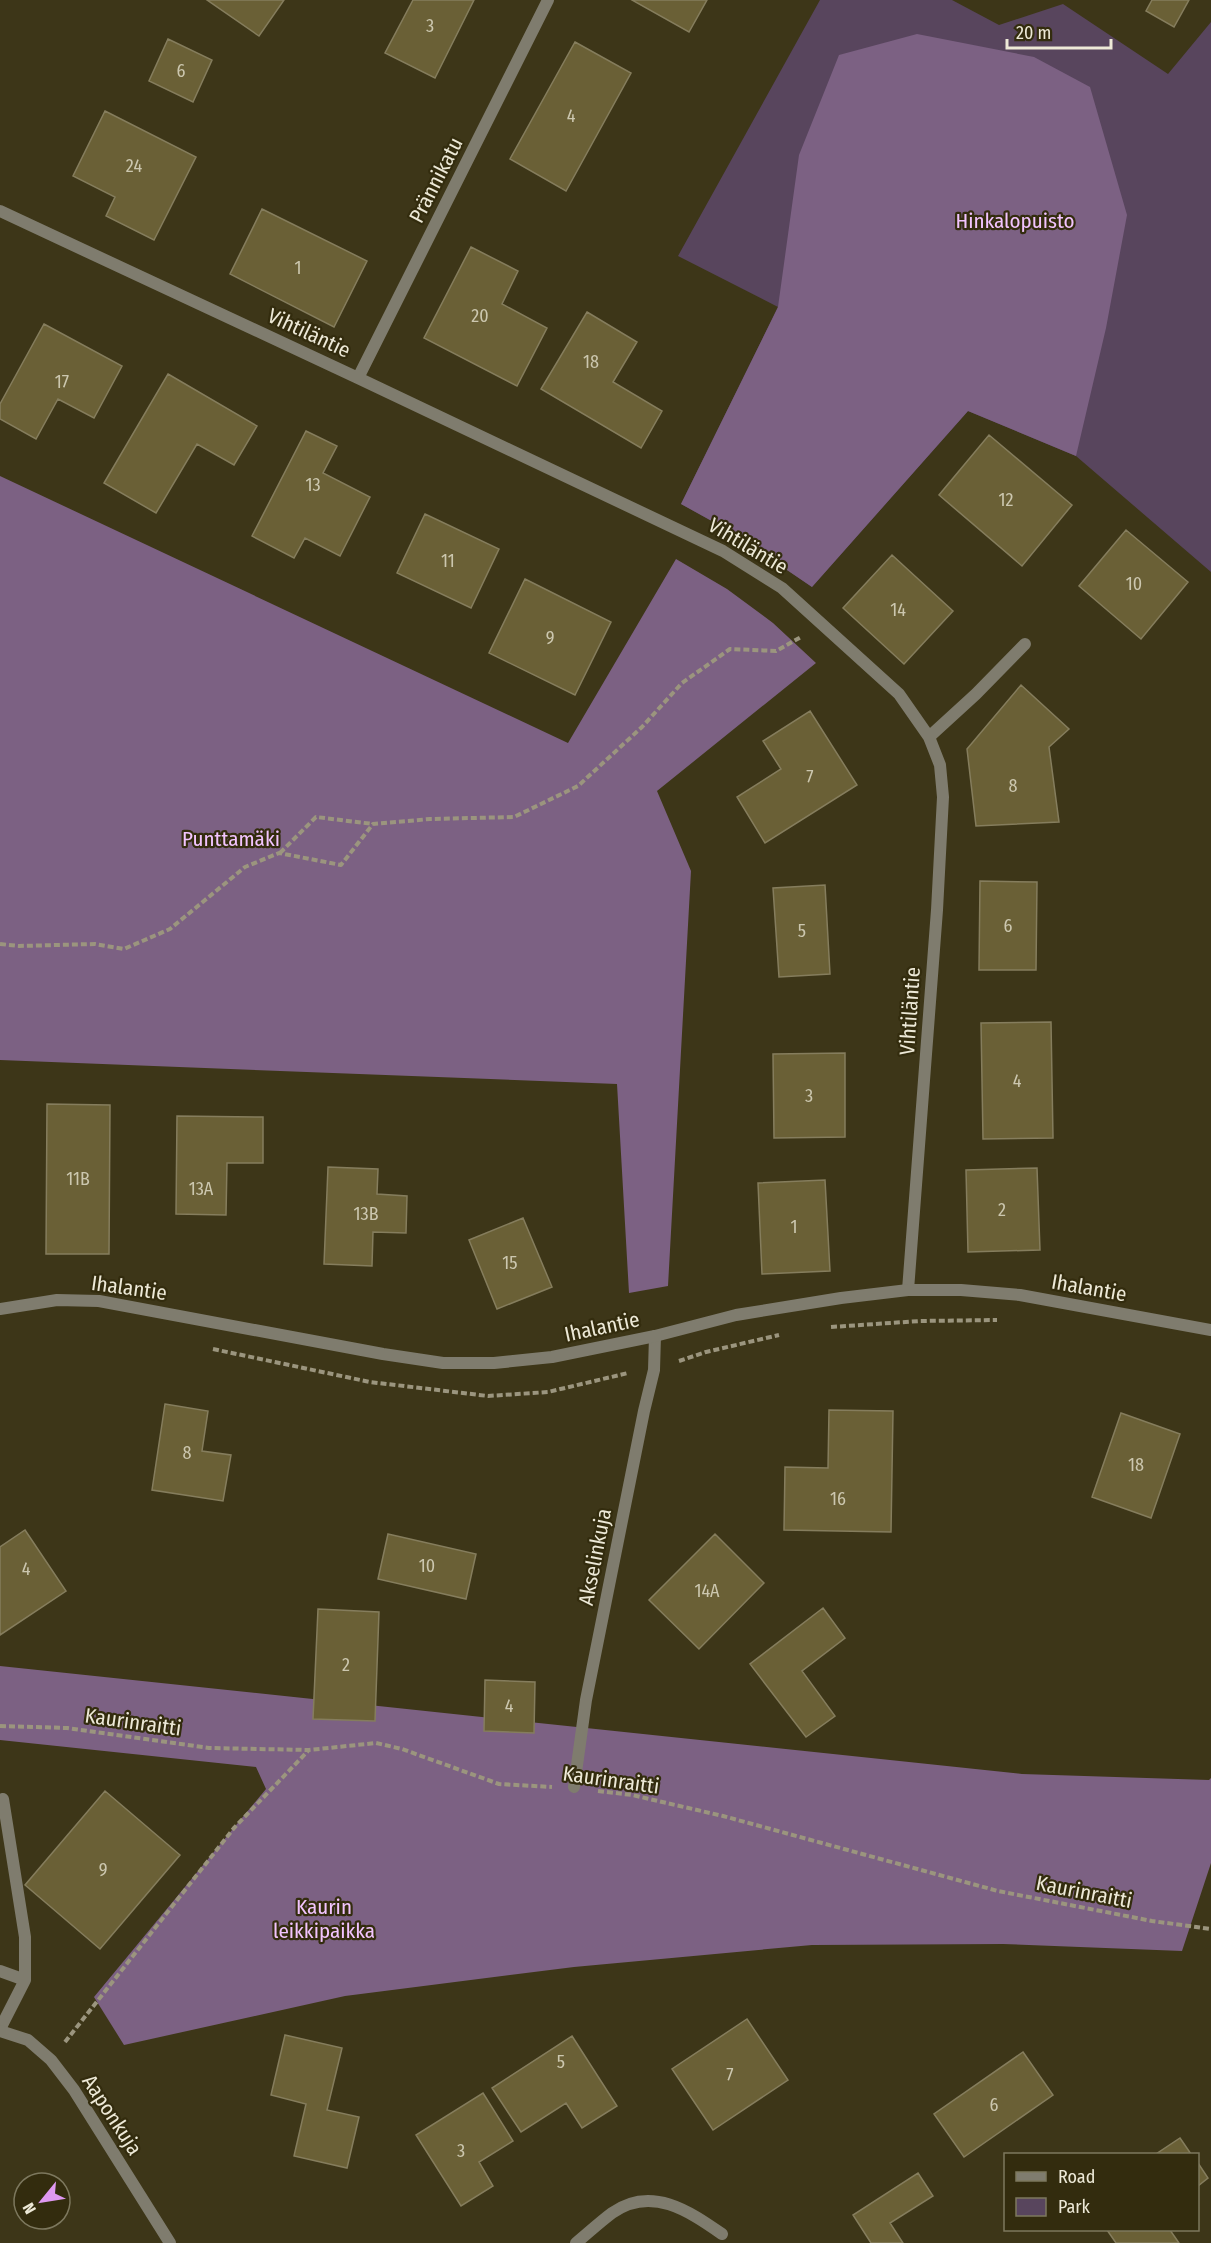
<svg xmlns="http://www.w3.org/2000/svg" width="1211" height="2243" viewBox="0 0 1211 2243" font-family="'Fira Sans Condensed',sans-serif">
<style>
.green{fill:#58455d}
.forest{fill:#7c6183}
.building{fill:#6a6036;stroke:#857d5d;stroke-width:1.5}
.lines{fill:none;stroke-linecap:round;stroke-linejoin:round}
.path{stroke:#9b957e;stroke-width:4;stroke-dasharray:6 3;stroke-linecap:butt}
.service{stroke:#7f7c6e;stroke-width:12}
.minor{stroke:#7f7c6e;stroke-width:12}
.tertiary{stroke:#7f7c6e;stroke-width:12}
.labels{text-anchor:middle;stroke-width:4.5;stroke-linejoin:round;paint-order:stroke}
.number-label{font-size:18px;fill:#ccc7af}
.street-label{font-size:21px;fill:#ede9d7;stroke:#332c0e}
.park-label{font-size:21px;fill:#f2c4fe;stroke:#332c0e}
</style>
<rect width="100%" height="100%" fill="#3d3618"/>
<!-- green -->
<path class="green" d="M820 0H952L999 25 1063 4 1168 74 1211 22V572L1076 456 968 411 812 587 728 530 681 504 778 307 678 256Z"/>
<!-- forest -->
<path class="forest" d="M917 34 1034 57 1090 87 1127 215 1106 328 1076 456 968 411 812 587 728 530 681 504 778 307 799 155 839 55Z
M0 476 568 743 676 559 727 589 773 623 816 663 657 791 691 871 668 1286 629 1293 617 1084 0 1060Z
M0 1666 1022 1774 1209 1780 1211 1778V1863L1182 1951 1003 1944 812 1945 574 1967 345 1996 124 2045 94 1997 266 1789 256 1767 0 1740Z"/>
<!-- building -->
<path class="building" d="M207 0H284L259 36Z
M413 0H474L435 78 385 53Z
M632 0H707L689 32Z
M1152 0H1189L1174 27 1146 11Z
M168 39 212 60 193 102 149 81Z
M575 42 631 73 566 191 510 159Z
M105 111 196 157 154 240 106 216 115 197 73 176Z
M262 209 367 261 334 327 230 274Z
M471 247 518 271 502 304 547 328 517 386 424 338Z
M587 312 637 342 613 382 662 411 641 448 541 389Z
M44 324 122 366 94 418 58 399 36 439 0 419V404Z
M168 374 257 426 234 465 197 444 156 513 104 483Z
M306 431 337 446 323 473 370 497 340 556 305 538 294 558 252 536Z
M989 435 1072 505 1022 566 939 495Z
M425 514 499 549 471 608 397 573Z
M1126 530 1188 582 1141 639 1079 586Z
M892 555 953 611 904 664 843 608Z
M525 579 611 622 575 695 489 653Z
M1021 685 1069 729 1049 747 1059 822 976 826 967 749Z
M810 711 857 785 765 843 737 797 781 769 763 741Z
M980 881 1037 882 1036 970H979Z
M825 885 830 974 779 977 773 888Z
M1051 1022 1053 1138 983 1139 981 1023Z
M845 1053V1137L774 1138 773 1054Z
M47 1104 110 1105 109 1254H46Z
M177 1116 263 1117V1163H227L226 1215 176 1214Z
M328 1167 378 1169 377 1194 407 1196 406 1233 373 1232 372 1266 324 1264Z
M1037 1168 1040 1250 968 1252 966 1170Z
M825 1180 830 1271 762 1274 758 1183Z
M523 1218 552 1287 497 1309 469 1240Z
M165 1404 208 1411 202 1451 231 1455 223 1501 152 1490Z
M829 1410 893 1411 891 1532 784 1530 785 1467 828 1468Z
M1121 1413 1180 1434 1151 1518 1092 1497Z
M25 1530 66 1591 0 1635V1547Z
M388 1534 476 1554 466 1599 378 1579Z
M715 1534 764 1583 699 1649 649 1600Z
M823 1608 845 1638 802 1671 835 1716 806 1737 750 1664Z
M318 1609 379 1612 375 1721 313 1719Z
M485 1680 535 1682 534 1733 484 1731Z
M105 1791 180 1855 100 1949 25 1885Z
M747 2019 788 2080 713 2130 672 2069Z
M285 2035 342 2048 327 2110 359 2117 347 2168 294 2156 306 2104 271 2095Z
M572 2036 617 2106 582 2128 566 2103 521 2132 492 2088Z
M1023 2052 1053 2095 964 2157 934 2114Z
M483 2093 513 2141 479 2162 493 2186 461 2206 416 2135Z
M1180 2138 1191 2154H1156Z
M1198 2163 1208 2178 1198 2186Z
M918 2173 933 2196 890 2223 903 2243H871L853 2215Z
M1107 2230H1170L1179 2243H1116Z"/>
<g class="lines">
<!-- path -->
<path class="path" d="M280 853 316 817 373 824
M0 944 19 946 95 944 124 949 170 929 245 867 279 853 341 865 373 824 430 819 514 817 578 786 642 727 682 683 730 649 776 651 801 637
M831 1327 920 1321 997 1320
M213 1349 370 1382 488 1396 548 1392 628 1373
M679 1361 706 1352 779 1335
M0 1726 67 1728 209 1748 309 1750 376 1743 402 1749 499 1784 552 1787
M598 1791 632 1795 723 1816 998 1891 1152 1921 1211 1929
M65 2042 234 1828 308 1751"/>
<!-- service -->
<path class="service" d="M3 1799 25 1937V1980
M0 1971 25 1980 0 2029"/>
<!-- minor -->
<path class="minor" d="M0 211 358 378 723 551 782 588 899 694 929 737 940 765 943 797 937 910 908 1290
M358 378 548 0
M929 737 976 694 1025 644
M574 1787 586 1700 644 1411 654 1370 655 1336
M0 2031 28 2040 51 2060 74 2090 170 2243
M576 2243C588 2233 600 2222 612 2213 651 2185 689 2211 722 2234"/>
<!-- tertiary -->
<path class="tertiary" d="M0 1309 57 1300 99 1301 383 1354 443 1363H494L552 1357 655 1336 736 1315 841 1298 908 1290H961L1020 1295 1211 1330"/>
</g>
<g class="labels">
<!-- number labels -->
<g class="number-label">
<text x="430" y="32">3</text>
<text x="181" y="77">6</text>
<text x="571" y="122">4</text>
<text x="134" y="172">24</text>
<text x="298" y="274">1</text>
<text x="480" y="322">20</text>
<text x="591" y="368">18</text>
<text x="62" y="388">17</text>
<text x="313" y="491">13</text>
<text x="1006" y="506">12</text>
<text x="448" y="567">11</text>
<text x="1134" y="590">10</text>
<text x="898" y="616">14</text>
<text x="550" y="644">9</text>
<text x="810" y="783">7</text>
<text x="1013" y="792">8</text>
<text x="1008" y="932">6</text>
<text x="802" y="937">5</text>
<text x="1017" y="1087">4</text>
<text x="809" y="1102">3</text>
<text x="78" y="1185">11B</text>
<text x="201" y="1195">13A</text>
<text x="1002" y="1216">2</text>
<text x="366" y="1220">13B</text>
<text x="794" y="1233">1</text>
<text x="510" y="1269">15</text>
<text x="187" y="1459">8</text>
<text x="1136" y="1471">18</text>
<text x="838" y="1505">16</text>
<text x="427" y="1572">10</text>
<text x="26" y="1575">4</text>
<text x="707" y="1597">14A</text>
<text x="346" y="1671">2</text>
<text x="509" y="1712">4</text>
<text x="103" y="1876">9</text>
<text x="561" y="2068">5</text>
<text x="730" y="2081">7</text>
<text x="994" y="2111">6</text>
<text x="461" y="2157">3</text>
</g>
<!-- street labels -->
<g class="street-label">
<text transform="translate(436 180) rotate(-63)" y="7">Prännikatu</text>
<text transform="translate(309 333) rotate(25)" y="7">Vihtiläntie</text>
<text transform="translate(748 546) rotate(31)" y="7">Vihtiläntie</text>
<text transform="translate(910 1011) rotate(-86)" y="7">Vihtiläntie</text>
<text transform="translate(129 1288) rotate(8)" y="7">Ihalantie</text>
<text transform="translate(1089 1288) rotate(10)" y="7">Ihalantie</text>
<text transform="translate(602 1327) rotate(-12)" y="7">Ihalantie</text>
<text transform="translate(595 1557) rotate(-79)" y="7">Akselinkuja</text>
<text transform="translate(133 1722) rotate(8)" y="7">Kaurinraitti</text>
<text transform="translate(611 1780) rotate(8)" y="7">Kaurinraitti</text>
<text transform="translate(1084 1892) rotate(11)" y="7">Kaurinraitti</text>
<text transform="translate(112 2115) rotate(57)" y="7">Aaponkuja</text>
</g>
<!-- park labels -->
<g class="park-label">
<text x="1015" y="228">Hinkalopuisto</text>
<text x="231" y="846">Punttamäki</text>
<text x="324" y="1914">Kaurin<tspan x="324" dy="24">leikkipaikka</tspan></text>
</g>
</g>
<!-- legend -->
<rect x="1004" y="2153" width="195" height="78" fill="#332c0e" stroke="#7d785e" stroke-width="1.5"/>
<rect x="1016" y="2172" width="30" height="9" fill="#7f7c6e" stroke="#7d785e" stroke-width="1.5"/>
<text x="1058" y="2183" font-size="18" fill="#ede9d7">Road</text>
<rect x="1016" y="2198" width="30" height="18" fill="#58455d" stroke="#7d785e" stroke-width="1.5"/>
<text x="1058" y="2213" font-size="18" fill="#ede9d7">Park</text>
<!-- north arrow -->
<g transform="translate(42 2201) rotate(240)"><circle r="28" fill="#332c0e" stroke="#7d785e" stroke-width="1.5"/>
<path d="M0-4.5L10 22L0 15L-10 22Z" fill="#df98f1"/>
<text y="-9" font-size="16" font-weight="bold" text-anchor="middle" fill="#ede9d7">N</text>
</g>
<!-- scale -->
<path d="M1007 39v9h104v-9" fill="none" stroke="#ede9d7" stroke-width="3"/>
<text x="1016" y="39" font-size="18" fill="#ede9d7" stroke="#332c0e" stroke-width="4.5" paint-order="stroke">20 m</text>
</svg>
